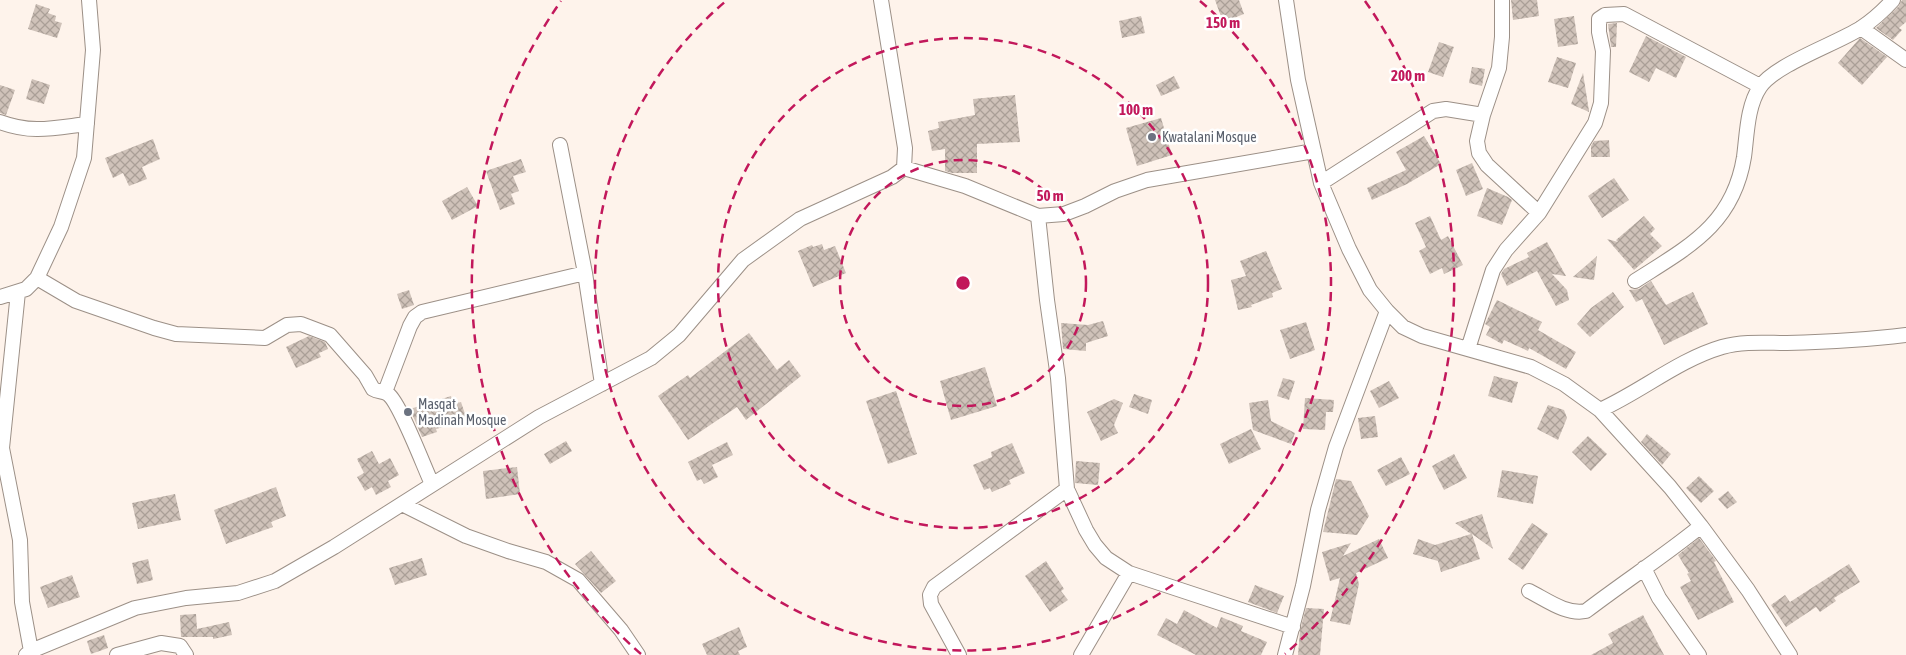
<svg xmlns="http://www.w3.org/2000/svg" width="1906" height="655" viewBox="0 0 1906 655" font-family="'Asap Condensed',sans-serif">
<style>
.building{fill:url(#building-cross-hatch)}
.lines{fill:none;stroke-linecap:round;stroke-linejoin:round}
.minor-casing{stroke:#9c9087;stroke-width:16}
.minor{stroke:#fff;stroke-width:14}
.ring{fill:none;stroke:#c2185b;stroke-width:2.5;stroke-dasharray:9 6}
.worship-dot{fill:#6b7280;stroke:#fff;stroke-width:2}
.labels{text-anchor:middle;stroke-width:5;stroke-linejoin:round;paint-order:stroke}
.worship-label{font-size:14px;fill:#5b616d;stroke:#fff;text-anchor:start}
.centre{fill:#c2185b;stroke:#fff;stroke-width:2.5}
.ring-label{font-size:15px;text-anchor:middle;font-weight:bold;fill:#c2185b;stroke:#fff;stroke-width:5;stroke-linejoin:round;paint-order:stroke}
</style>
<defs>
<pattern id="building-cross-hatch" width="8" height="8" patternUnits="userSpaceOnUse" patternTransform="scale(1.25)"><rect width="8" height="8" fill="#cfc2b9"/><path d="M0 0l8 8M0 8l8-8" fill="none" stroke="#aa9f97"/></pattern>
</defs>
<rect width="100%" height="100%" fill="#fef3eb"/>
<!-- building -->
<path class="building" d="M1215 0H1239L1244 14 1223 22Z
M1511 0H1537L1539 16 1513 20Z
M1902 0H1906V22L1899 28 1902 30 1893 40 1876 28 1899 6Z
M36 4 50 9 48 13 56 16 55 21 62 23 57 38 28 29Z
M1141 16 1145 33 1122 38 1119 21Z
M1574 16 1578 44 1558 47 1554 19Z
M1617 23 1616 47H1611L1608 24Z
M1646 36 1686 57 1676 78 1656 68 1649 82 1629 72Z
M1860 38 1887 57 1862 85 1838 63Z
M1439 42 1454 47 1443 77 1428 72Z
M1557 57 1576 63 1568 88 1548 82Z
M1472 67 1485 69 1482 86 1469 83Z
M1583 73 1589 111V112L1571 104Z
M1174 76 1180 88 1161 96 1156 85Z
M32 79 50 85 44 104 26 99Z
M0 85 15 90 6 115 0 113Z
M1015 95 1020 142 977 144V173H952L945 171V149L932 151 928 131 939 128 938 122 975 115 973 99Z
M1161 118 1172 155 1137 166 1126 128Z
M1424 136 1441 164 1407 184 1372 200 1367 188 1406 170 1396 152Z
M153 139 160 159 142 167 147 179 129 186 123 173 113 178 105 158Z
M1609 140 1610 157H1591V146L1594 141Z
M521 159 526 172 513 176 519 191 511 194 515 204 500 210 486 171Z
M1472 163 1483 189 1466 196 1456 170Z
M1614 178 1629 200 1602 218 1588 196Z
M467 187 478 206 452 220 442 201Z
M1487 188 1508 197 1512 200 1502 225 1477 216Z
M1430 216 1441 240 1448 236 1463 265 1444 274 1442 268 1430 274 1419 251 1426 247 1415 223Z
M1644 216 1655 229 1650 234 1662 246 1634 270 1607 239 1618 242 1616 240Z
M1547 242 1566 276 1552 274 1567 290 1569 300 1556 306 1537 271 1507 286 1501 274 1504 269 1529 257 1527 253Z
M822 244 824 250 835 246 846 273 813 287 798 251 812 245 813 247Z
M1266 251 1282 289 1272 293 1273 297 1251 305 1252 307 1238 310 1231 280 1246 276 1240 261Z
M1597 256 1594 280 1573 277Z
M1651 281 1666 305 1693 292 1708 324 1664 345 1642 299 1636 302 1629 290 1639 289Z
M409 290 414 305 402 309 397 294Z
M1613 292 1624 307 1590 337 1577 324 1591 308Z
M1497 300 1542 322 1538 330 1576 352 1566 369 1529 348 1528 351 1504 340 1502 344 1486 335 1490 327 1485 324Z
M1103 321 1108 336 1086 343V351L1063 349 1061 323 1088 325Z
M1306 322 1315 350 1290 359 1280 330Z
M749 333 777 370 789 360 801 376 746 420 737 407 688 440 658 396 688 375 690 378Z
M309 336 325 342 328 349 319 353 321 357 296 368 286 347Z
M985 367 997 406 951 420 940 381Z
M1494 376 1518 382 1512 403 1488 396Z
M1283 378 1295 381 1289 400 1277 396Z
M1389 381 1399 398 1379 408 1370 391Z
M896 391 917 454 888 464 866 401Z
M1134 394 1152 400 1148 414 1129 407Z
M451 396 453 404 461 402 467 420 436 429 437 432 422 437 410 409Z
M1305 398 1334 400 1333 412H1326L1325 430 1303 429Z
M1114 399 1123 403 1114 425 1118 433 1101 441 1087 412Z
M1268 400 1271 421 1295 433 1291 444 1253 430 1249 403Z
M1548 405 1564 410 1567 418 1558 440 1537 429Z
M1375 416 1378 437 1361 439 1358 418Z
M1251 429 1261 449 1229 464 1220 444Z
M1647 434 1671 454 1662 465 1641 442Z
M1588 436 1607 454 1591 471 1572 452Z
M566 441 572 451 550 464 544 454Z
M727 442 733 455 712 465 718 477 704 484 701 479 697 481 688 462Z
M1012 443 1025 473 1009 480 1011 484 992 492 990 488 984 490 973 465 992 457 991 452Z
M372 451 379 464 390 458 399 475 388 481 391 487 376 495 372 487 365 491 357 477 364 473 357 459Z
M1454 454 1467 478 1444 490 1432 466Z
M1401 457 1410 474 1386 486 1377 470Z
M1076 461 1100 463 1098 485 1075 483Z
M517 467 520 494 486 499 483 471Z
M1502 470 1538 476 1533 504 1497 497Z
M1699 476 1714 491 1701 503 1686 488Z
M1336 479 1351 481 1369 516 1357 535 1323 532Z
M276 487 286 516 271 522 273 527 226 544 214 510Z
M1728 491 1737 502 1727 509 1718 499Z
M175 494 181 520 138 529 132 503Z
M1482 514 1493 549 1472 534 1480 559 1441 572 1438 561 1413 554 1418 539 1435 545 1471 534 1455 523Z
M1532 523 1548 534 1523 570 1508 559Z
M1699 538 1716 561 1714 562 1734 602 1698 620 1680 587 1691 581 1687 574 1689 573 1678 555Z
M1379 539 1388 558 1356 573 1359 584 1350 625 1330 621 1340 578 1330 581 1322 552 1351 543 1343 556Z
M591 551 616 581 601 593 575 564Z
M422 558 427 575 395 585 389 568Z
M148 559 153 580 137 584 132 563Z
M1046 561 1064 589 1061 591 1068 600 1050 612 1025 576Z
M1849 564 1860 582 1834 598 1836 601 1820 612 1816 607 1786 627 1771 605 1785 595 1790 602Z
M72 575 80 597 48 608 40 587Z
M1255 585 1284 596 1277 613 1248 602Z
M1306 608 1324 609 1320 655H1298L1300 631Z
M1184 610 1217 628 1221 617 1243 626 1241 631 1267 642 1261 655H1196L1157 635 1166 618 1177 624Z
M196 614 197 629 229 622 232 635 213 639V637H181L180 615Z
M1643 615 1664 655H1591L1613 643 1608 634Z
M739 627 747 647 738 651 740 655H707L702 644Z
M104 635 108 648 91 654 87 641Z"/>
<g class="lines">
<defs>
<path id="minor" d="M1286 0 1298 80 1321 183 1349 249 1370 290 1387 311 1403 327 1422 336 1531 367 1564 384 1600 410 1670 487 1701 526 1748 590 1790 655
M1502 0V37L1499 68 1483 115 1477 141 1479 153 1487 165 1539 213
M1861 28 1906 60
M0 122C32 134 54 128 87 124
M560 145 585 273 602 384
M904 168 965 186 1038 216 1064 214 1085 206 1115 191 1147 180 1314 151
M1321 183 1433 111 1446 109 1483 115
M1038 216 1047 300 1058 378 1067 489 1086 530 1095 545 1106 558 1129 573 1293 627
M37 278 76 301 154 328 176 334 265 338 287 325 301 324 330 335 365 375 373 389C378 392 383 391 388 394 400 403 424 467 432 484
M1635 281C1688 247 1733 225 1744 157 1747 135 1747 106 1760 87 1776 64 1836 44 1861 28 1873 20 1884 10 1893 0
M18 292 2 448 20 540 22 602 31 651
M0 297 26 289 37 278 61 227 84 158 93 50 89 0
M1468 349 1493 270 1506 250 1539 213 1595 123 1601 103 1603 51 1599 32V19L1605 15 1624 14 1760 86
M385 392 410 326 415 317 422 312 585 273
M1600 410C1642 391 1678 360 1722 347 1744 341 1765 343 1787 343 1827 342 1867 340 1906 335
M402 504 466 536 508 551 546 562 578 580 621 630 638 655
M1644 568 1659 598 1699 655
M1529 591C1547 600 1566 615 1586 611 1624 582 1664 556 1701 526
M26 655 31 651 135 608 186 598 238 593 275 581 334 547 539 417 651 358 679 335 743 260 800 219 892 177 904 168 905 148 881 0
M117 655 161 643 180 646 186 655
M959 655 931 604 930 595 934 587 1067 489
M1081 655 1129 573
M1285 655 1303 586 1318 510 1336 447 1387 311"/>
</defs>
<!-- minor casing -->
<use href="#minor" class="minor-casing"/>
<!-- minor -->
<use href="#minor" class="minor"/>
</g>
<!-- distance rings -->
<g class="ring">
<circle cx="963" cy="283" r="123"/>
<circle cx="963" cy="283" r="245"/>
<path d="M1200 1A368 368 0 1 1 726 1"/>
<path d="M641 654A491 491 0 0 1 561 1M1365 1A491 491 0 0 1 1285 654"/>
</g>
<!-- markers -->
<g class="worship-dot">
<circle cx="1152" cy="137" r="5"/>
<circle cx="408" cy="412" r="5"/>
</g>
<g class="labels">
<!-- worship labels -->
<g class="worship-label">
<text x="1162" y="142">Kwatalani Mosque</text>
<text x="418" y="409">Masqat<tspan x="418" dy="16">Madinah Mosque</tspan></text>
</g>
</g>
<circle cx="963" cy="283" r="8" class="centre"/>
<g class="ring-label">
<text x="1223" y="28">150 m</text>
<text x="1408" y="81">200 m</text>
<text x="1136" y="115">100 m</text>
<text x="1050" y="201">50 m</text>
</g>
</svg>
